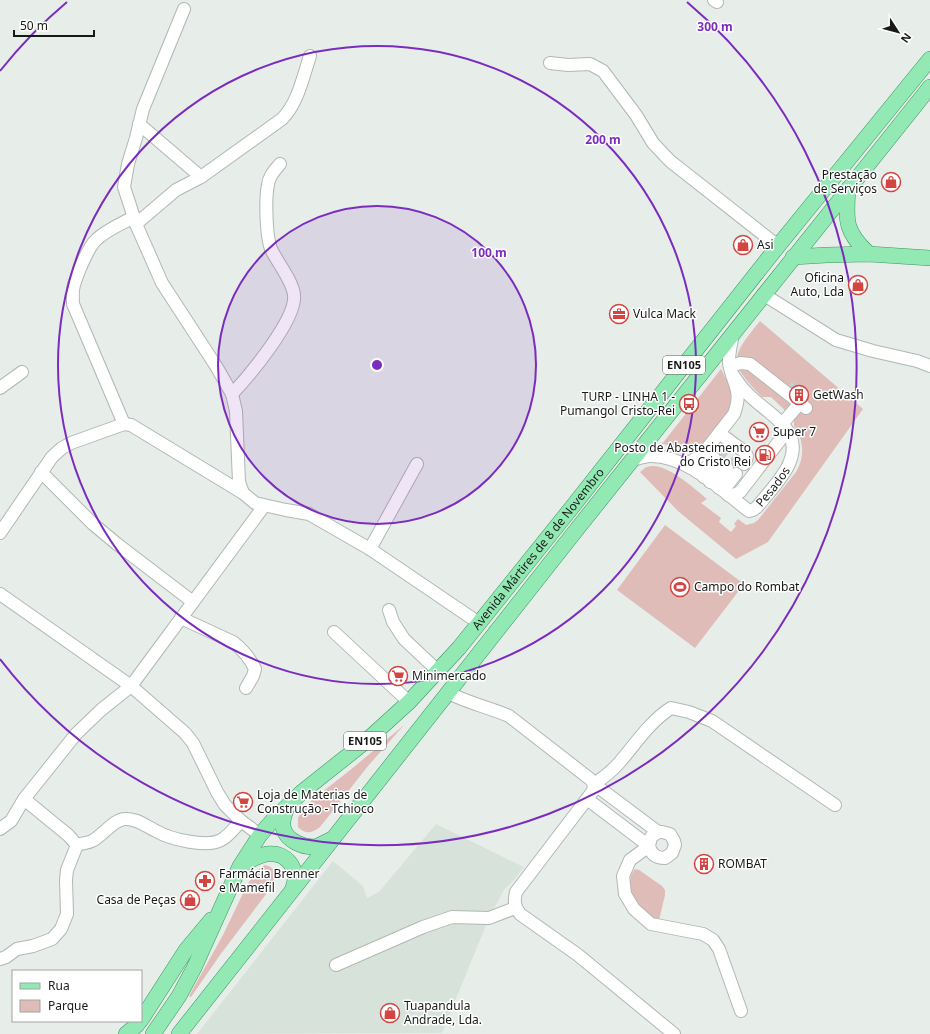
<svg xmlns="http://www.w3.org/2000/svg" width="930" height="1034" viewBox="0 0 930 1034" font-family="'Noto Sans',sans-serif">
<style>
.built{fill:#d7e3da}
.green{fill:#dfbcb8}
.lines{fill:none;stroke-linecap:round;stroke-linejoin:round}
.minor-tunnel{stroke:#c8cdca;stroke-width:12;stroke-dasharray:12 6;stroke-linecap:butt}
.minor-casing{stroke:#b1b7b3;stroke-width:14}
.major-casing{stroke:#38975d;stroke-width:16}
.minor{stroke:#fff;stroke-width:12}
.major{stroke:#92e9b4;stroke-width:15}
.ring{fill:none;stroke:#7b2cbf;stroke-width:2}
.labels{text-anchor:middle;stroke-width:3;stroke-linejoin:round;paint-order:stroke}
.shield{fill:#fff;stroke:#5d5f5d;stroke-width:1}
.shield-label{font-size:11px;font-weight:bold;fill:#181a18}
.poi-label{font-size:12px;fill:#181a18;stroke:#fff;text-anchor:start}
.street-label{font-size:12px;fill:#181a18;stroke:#fff}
.centre{fill:#7b2cbf;stroke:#fff;stroke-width:2}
.ring-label{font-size:12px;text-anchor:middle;font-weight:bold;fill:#7b2cbf;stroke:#fff;stroke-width:3;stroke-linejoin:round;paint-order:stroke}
</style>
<rect width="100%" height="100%" fill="#e7ede9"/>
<!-- built -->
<path class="built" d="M436 824 524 867 514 880 504 890 489 918 442 1033 197 1034 333 861 363 886 367 898 379 892Z"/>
<!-- green -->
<path class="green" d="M760 321 863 409 768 542 736 559 678 511 640 472C642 471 645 467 647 467 664 460 695 489 707 499L701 503 721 518 719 522 731 532 736 526 734 524 738 519 746 525 754 523 758 520 796 472C805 457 804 440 794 426V419L771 397H762C728 362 730 358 760 321Z
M721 369 731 389 733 396 730 413 698 452C686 455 674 445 662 444Z
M665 525 744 584 695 648 617 590Z
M404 725 368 766 320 827C312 833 306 835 298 827V818L301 812 312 800 354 767Z
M265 865C276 867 276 877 273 885L220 955 191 997 189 996 223 935 247 885 257 870Z
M635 869 639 870 662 886 665 890V895L659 920C656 918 650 917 647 915 635 906 623 882 635 869Z"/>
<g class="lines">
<!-- minor-tunnel -->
<path class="minor-tunnel" d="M788 386 802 398 800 403
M716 459 724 449
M730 470 738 459"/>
<defs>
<g id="minor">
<path d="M714 0 717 2"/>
<path d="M184 9 143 109 136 138 128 164 124 187 136 224 162 283 216 366 232 394 236 411 239 482 243 493"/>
<path d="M550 63 568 65 590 64 603 71 636 115 653 143 670 161 778 246"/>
<path d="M139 124 201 177"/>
<path d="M136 224 176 190 201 177 282 119C298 103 303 77 310 56"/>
<path d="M763 294 836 340 873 351 917 361 930 366"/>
<path d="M730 367 740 363 750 364 806 408"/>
<path d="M0 388 22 372"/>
<path d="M232 394C249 376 297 319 294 295 293 282 278 263 272 251 266 240 265 198 268 185 269 176 274 171 280 164"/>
<path d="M124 424 73 304C73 297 72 291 74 285 77 275 88 247 96 240 106 230 121 224 134 217"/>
<path d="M782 424 800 403"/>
<path d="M719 433 745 452 747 456 746 460 744 464"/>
<path id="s1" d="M633 460C639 458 645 456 651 456 688 456 721 490 749 511L753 510 757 507C767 495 779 482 787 468 808 429 767 415 746 392 741 387 737 381 733 375"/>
<path d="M683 463 692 461 702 455 734 414C742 392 735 388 730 368 727 358 731 345 733 334"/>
<path d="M41 472 93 524 117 544 193 602"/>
<path d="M697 472 704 470 714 458"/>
<path d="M704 477 710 476 720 463"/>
<path d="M710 482 717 481 727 468"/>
<path d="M719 488H725L736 474"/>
<path d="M728 495H733L740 492 787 431"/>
<path d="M0 533 52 457 62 448 71 443 124 424 131 425 243 493 255 503 286 510 309 514 370 549 479 623"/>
<path d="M370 549 417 464"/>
<path d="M0 594 131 686 185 733 193 743 217 792 225 805 241 821 260 835"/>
<path d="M389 610 393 622 404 639 438 671"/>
<path d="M181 618 233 642C242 649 250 658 255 669L253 676 246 688"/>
<path d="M334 632 409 702"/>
<path d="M447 692C467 703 488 707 509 716L590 779 594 784 593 791 516 892C514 901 514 906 520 914L578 955 674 1034"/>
<path d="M24 799 68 835 77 845"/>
<path d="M587 799 649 846C651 854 656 858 665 858L672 853 675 845 674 841 670 834 662 832H658L651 837 649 846 630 860 623 876 625 894 634 909 651 924 703 934 713 940 719 949 741 1011"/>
<path d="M0 829 11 821 24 799 76 734 101 710 131 686 264 506"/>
<path d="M658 832 594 784C603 778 611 772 618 764 635 745 649 722 671 708L689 712 712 721 835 805"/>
<path d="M0 959 6 957 17 949 33 946 52 939 61 929 67 914 66 880 67 870 77 845C82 843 88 843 92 841 102 836 114 819 125 819 136 818 146 826 156 831 170 839 206 848 221 840 229 836 235 827 241 821"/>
<path d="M336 965 423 927 452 917 489 918 515 908"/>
</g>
<g id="major">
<path d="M848 189C846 220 844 231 869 254"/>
<path d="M793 257 827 255 869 254 930 258"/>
<path d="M287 807C285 813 282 820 283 826 285 841 305 849 318 846 322 844 326 842 330 840"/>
<path d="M241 866C249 861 258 855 267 854 287 851 300 870 293 888"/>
<path d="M141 1020 186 950 211 920"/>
<path d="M126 1034 137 1025 140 1021"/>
<path id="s2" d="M153 1034 179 996 194 968 240 866 260 835 273 820 302 792 365 742 409 702 459 648 573 506 778 246 930 59"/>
<path d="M179 1034C427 717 678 401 930 87"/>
</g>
</defs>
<!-- minor casing -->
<use href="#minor" class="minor-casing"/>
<!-- major casing -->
<use href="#major" class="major-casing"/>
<!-- minor -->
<use href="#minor" class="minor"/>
<!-- major -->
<use href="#major" class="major"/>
</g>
<!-- distance rings -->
<circle cx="377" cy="365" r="159" fill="#7b2cbf" fill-opacity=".12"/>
<g class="ring">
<circle cx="377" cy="365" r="159"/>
<circle cx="377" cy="365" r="319"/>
<path d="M0 71A478 478 0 0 1 67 2M687 2A478 478 0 1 1 0 659"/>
</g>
<!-- icons -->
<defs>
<symbol id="shop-ring" viewBox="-11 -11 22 22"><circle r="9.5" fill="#fff" stroke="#d34541" stroke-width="1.5"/><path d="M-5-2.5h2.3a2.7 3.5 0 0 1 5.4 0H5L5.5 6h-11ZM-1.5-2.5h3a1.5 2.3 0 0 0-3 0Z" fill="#d34541"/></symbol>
<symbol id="office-ring" viewBox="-11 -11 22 22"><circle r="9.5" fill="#fff" stroke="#d34541" stroke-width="1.5"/><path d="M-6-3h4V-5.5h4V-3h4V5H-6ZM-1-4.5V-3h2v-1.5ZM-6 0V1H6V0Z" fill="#d34541"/></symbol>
<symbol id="building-ring" viewBox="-11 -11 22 22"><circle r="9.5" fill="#fff" stroke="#d34541" stroke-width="1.5"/><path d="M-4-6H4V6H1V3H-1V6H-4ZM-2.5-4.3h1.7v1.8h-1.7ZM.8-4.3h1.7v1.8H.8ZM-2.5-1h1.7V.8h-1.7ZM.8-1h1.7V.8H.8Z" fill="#d34541"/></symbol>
<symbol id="bus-ring" viewBox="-11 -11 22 22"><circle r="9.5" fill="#fff" stroke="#d34541" stroke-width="1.5"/><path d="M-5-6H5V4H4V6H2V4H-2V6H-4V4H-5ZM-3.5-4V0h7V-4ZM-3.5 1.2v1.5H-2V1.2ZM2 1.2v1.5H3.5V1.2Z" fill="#d34541"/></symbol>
<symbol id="supermarket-ring" viewBox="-11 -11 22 22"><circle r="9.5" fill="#fff" stroke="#d34541" stroke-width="1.5"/><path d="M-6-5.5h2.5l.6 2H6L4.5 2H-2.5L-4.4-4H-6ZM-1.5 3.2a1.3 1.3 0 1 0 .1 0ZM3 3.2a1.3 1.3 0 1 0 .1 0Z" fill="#d34541"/></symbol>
<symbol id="fuel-ring" viewBox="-11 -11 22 22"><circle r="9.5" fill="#fff" stroke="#d34541" stroke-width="1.5"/><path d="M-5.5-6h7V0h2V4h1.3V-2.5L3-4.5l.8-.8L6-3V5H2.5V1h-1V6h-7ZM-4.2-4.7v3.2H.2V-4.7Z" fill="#d34541"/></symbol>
<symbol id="stadium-ring" viewBox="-11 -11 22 22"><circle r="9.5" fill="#fff" stroke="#d34541" stroke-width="1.5"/><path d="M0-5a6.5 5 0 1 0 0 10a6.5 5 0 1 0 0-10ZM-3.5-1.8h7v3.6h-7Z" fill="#d34541"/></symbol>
<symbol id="pharmacy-ring" viewBox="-11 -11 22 22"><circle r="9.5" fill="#fff" stroke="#d34541" stroke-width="1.5"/><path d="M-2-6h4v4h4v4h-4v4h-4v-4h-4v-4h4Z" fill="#d34541"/></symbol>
</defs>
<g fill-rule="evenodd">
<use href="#shop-ring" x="880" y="171" width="22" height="22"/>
<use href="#shop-ring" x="732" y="234" width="22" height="22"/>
<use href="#shop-ring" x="847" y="274" width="22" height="22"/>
<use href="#office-ring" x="608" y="303" width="22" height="22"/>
<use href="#building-ring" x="788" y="384" width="22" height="22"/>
<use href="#bus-ring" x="678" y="393" width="22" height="22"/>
<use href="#supermarket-ring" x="748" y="421" width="22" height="22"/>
<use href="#fuel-ring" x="754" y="444" width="22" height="22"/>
<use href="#stadium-ring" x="669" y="576" width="22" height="22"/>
<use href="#supermarket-ring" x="387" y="665" width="22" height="22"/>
<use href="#supermarket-ring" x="232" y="791" width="22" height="22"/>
<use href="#building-ring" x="693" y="853" width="22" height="22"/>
<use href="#pharmacy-ring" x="194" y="870" width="22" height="22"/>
<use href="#shop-ring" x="179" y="889" width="22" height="22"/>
<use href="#shop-ring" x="379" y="1002" width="22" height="22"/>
</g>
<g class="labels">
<!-- shield labels -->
<g class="shield">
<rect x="663" y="356" width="42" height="18" rx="3"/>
<rect x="344" y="732" width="42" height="18" rx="3"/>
</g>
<g class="shield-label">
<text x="684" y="369">EN105</text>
<text x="365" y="745">EN105</text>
</g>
<!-- poi labels -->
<g class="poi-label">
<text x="877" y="179" text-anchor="end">Prestação<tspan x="877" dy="14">de Serviços</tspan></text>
<text x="757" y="249">Asi</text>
<text x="844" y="282" text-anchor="end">Oficina<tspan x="844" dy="14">Auto, Lda</tspan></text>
<text x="633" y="318">Vulca Mack</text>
<text x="813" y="399">GetWash</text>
<text x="675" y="401" text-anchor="end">TURP - LINHA 1 -<tspan x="675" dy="14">Pumangol Cristo-Rei</tspan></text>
<text x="773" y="436">Super 7</text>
<text x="751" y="452" text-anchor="end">Posto de Abastecimento<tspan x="751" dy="14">do Cristo Rei</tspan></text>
<text x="694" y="591">Campo do Rombat</text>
<text x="412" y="680">Minimercado</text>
<text x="257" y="799">Loja de Materias de<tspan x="257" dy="14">Construção - Tchioco</tspan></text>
<text x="718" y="868">ROMBAT</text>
<text x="219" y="878">Farmácia Brenner<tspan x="219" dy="14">e Mamefil</tspan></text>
<text x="176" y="904" text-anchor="end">Casa de Peças</text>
<text x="404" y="1010">Tuapandula<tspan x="404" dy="14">Andrade, Lda.</tspan></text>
</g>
<!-- street labels -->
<g class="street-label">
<text dy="4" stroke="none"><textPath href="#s1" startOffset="168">Pesados</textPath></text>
<text dy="4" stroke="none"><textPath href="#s2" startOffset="627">Avenida Mártires de 8 de Novembro</textPath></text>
</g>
</g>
<circle cx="377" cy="365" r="6" class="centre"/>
<g class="ring-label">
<text x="715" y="31">300 m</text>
<text x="603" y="144">200 m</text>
<text x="489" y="257">100 m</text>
</g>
<!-- legend -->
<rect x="12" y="970" width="130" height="52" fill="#ffffff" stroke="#a3a3a3"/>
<rect x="20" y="983" width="20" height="6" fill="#92e9b4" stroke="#a3a3a3"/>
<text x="48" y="990" font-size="12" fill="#181a18">Rua</text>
<rect x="20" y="1000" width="20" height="12" fill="#dfbcb8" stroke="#a3a3a3"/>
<text x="48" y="1010" font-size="12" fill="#181a18">Parque</text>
<!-- north arrow -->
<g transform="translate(898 32) rotate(126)" stroke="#ffffff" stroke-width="3" paint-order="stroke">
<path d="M0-3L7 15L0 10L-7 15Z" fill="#181a18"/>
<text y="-6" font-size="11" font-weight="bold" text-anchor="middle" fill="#181a18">N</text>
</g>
<!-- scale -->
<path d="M14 30v6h80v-6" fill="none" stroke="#181a18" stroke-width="2"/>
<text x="20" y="30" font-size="12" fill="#181a18" stroke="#ffffff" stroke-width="3" paint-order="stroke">50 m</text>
</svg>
